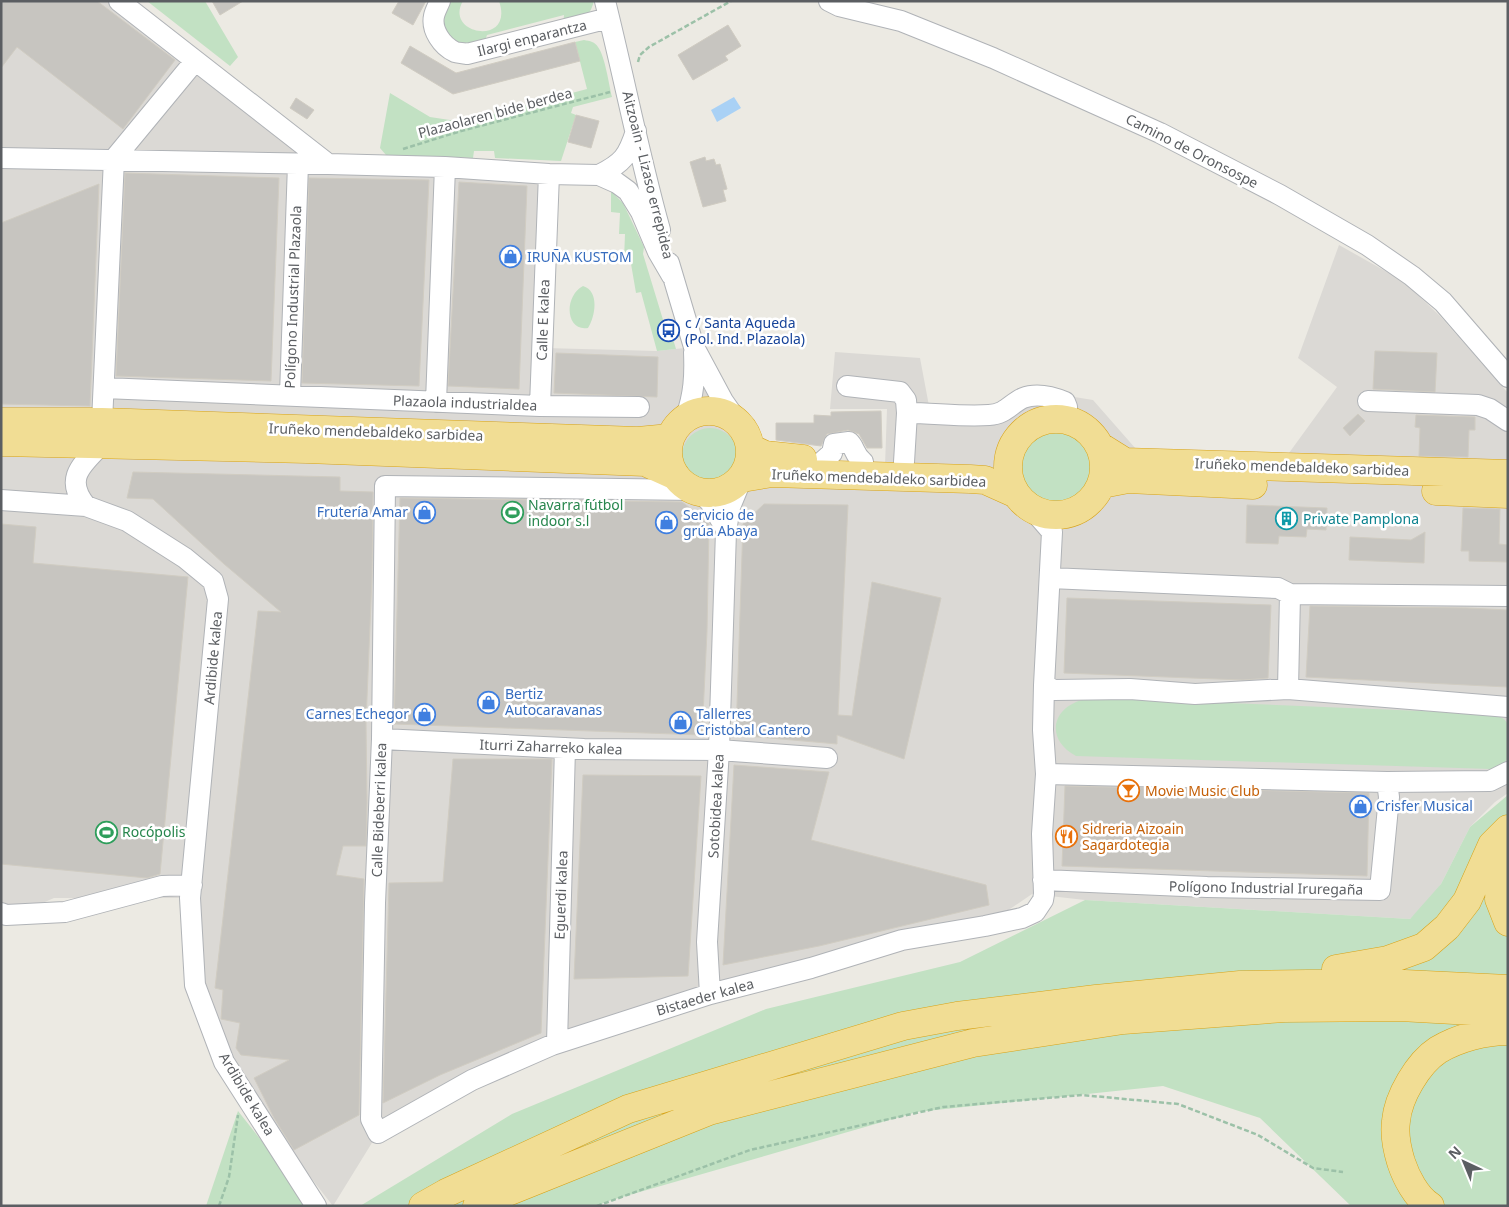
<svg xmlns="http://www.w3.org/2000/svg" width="1509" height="1207" viewBox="0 0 1509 1207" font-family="'Noto Sans',sans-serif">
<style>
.industrial{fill:#dbd9d5}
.green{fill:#c2e1c3}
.water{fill:#a9d1f5}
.building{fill:#c7c5c0;stroke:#d0ccc2}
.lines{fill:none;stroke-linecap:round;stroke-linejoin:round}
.minor-casing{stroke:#b0b3b7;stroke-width:22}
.highway-casing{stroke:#d7a318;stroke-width:29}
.path{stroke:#9cc1a8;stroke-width:2.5;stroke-dasharray:5 2.5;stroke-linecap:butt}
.minor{stroke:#fff;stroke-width:20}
.highway{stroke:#f1dd94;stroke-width:28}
.labels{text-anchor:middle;stroke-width:5;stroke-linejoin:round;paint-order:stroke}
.street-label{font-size:14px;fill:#5b5e62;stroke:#fff}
.shop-label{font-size:14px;fill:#366cbe;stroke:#fff;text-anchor:start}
.transit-label{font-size:14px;fill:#164399;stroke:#fff;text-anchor:start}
.leisure-label{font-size:14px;fill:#27864d;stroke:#fff;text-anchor:start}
.culture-label{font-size:14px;fill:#0d838f;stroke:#fff;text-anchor:start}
.food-label{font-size:14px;fill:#c56008;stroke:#fff;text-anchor:start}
</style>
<rect width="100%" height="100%" fill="#eceae3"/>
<!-- industrial -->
<path class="industrial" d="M1 1H119L328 164 549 174 545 348 657 351 694 347 739 421 757 458 885 466 887 409H830L835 352 920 358 929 406H1003L1031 390 1093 400 1136 449 1289 453 1337 387 1298 358 1339 245 1403 281 1440 316 1508 393V793L1495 802 1470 827 1441 884 1430 900 1410 919 1085 900 1032 894 985 926 552 1045 378 1133 333 1206 242 1090 195 985 190 898H54L1 921Z"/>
<!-- green -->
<path class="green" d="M147 1H205L238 57 230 66Z
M448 1H463C443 35 515 47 499 1H594C589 20 580 22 563 26L564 15 487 35 484 44 468 47 453 42 445 33 443 22Z
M584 40C590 41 595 42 598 47 605 56 609 85 612 97L573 107 571 113 576 115 561 161 495 158 494 151H474L473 158 386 155 380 148 390 93 430 117 463 122 587 89 575 42Z
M611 191 623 203 644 247 643 254 664 323 662 325 668 340 673 339 676 349 657 351 641 292 636 293 630 258 624 260 625 234H619L620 213 611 212Z
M583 286C600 291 595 317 588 328 566 332 563 297 583 286Z
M682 456a28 28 0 1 1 56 0a28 28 0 1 1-56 0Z
M1019 470a38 38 0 1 1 76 0a38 38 0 1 1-76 0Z
M1086 699H1130L1494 714 1504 719 1508 724V758L1504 763 1491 769 1076 756C1044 739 1052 706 1086 699Z
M1508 795V1206H1351L1260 1118 1163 1086 917 1112 605 1202 598 1206H360L512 1114 766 1009 960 962 1085 900 1410 919 1441 884 1470 827Z
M238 1111 313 1206H206Z"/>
<!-- water -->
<path class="water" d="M734 97 741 108 717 122 711 110Z"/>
<!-- building -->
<path class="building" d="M1 1H97L175 60 123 129 17 47 1 68Z
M212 1H243L220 15Z
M399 1H426L413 25 392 13Z
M728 25 741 46 725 56 728 60 693 80 678 55Z
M575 42 580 61 453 94 401 63 410 46 456 73Z
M296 98 314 110 307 119 290 108Z
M576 115 599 121 591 148 568 142Z
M705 157 706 161 714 159 716 165 720 164 727 189 723 190 726 201 703 207 690 162Z
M125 173 279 178 271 381 116 376Z
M309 178 429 180 419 386 302 383Z
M459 182 527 186 519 389 448 386Z
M99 184 90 406 1 404V223Z
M1375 351 1437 353 1435 392 1373 389Z
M556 353 658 357 657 397 554 393Z
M881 411 882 448H867L859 434 848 430 827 434 821 446 776 440V423H814V415L831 416V412Z
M1358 414 1365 421 1350 436 1343 428Z
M1416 415 1475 417V430H1469L1468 457 1419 456 1420 428 1415 427Z
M133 472 340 477V491L373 492 372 577 366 722 367 802 366 846H343L336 875 364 879 359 1115 294 1150 274 1118 254 1078 289 1060 241 1055 236 1048 240 1023 221 1019 223 990 215 988 258 611 281 612 224 564 153 499 127 498Z
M400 498 682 502 708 521 709 524 707 631 702 735 394 724Z
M764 504 848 505 838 715 852 716 872 582 941 598 904 759 837 735V744L736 735 743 524Z
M1247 505 1327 508 1326 530 1307 529 1306 537 1279 536 1278 544 1246 543Z
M1463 508 1500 509 1499 544 1508 545V562L1469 561V551H1461Z
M1 524 36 527 33 563 188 577 160 874 147 878 1 864Z
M1425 532 1424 563 1349 560 1350 537 1411 540Z
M1067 598 1271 605 1268 678 1243 680 1064 673Z
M1310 606 1467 608 1508 610V687L1306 677Z
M453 759H552L541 1033 440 1075 383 1103 389 883 443 882Z
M734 765 829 772 811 840 986 885 989 905 819 946 723 965Z
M583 775 701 776 688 976 574 979Z
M1065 786 1369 793 1367 876 1062 866Z"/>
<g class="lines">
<defs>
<path id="minor" d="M119 1 328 164
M440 1C438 6 435 11 434 16 431 30 442 46 455 52 458 53 463 53 467 54L609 18
M605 1C624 77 639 155 660 230
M829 1 839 6 901 21 993 58 1160 133 1280 195 1367 245 1412 276 1443 302 1508 377
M1 158 328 164 445 167 549 174 599 175 617 183 628 191 641 212 658 252 672 276
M599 175C623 163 628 156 636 131
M669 263 694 347 723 401 737 421
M847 386 900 392 906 400 907 413
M104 388 540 406 639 407
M290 395 298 164
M1368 401 1478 405 1490 409 1508 421
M436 402 445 167
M540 406 549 174
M686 417C694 394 695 376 694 352
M102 422 114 159 195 61
M823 461 832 453 834 444 849 442C855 447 854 455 863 462
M904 462 907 413C934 413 963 417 989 415 1006 414 1010 404 1023 398 1036 393 1053 397 1065 402L1067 407 1063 419
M695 490 385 486 382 739 375 903 371 1119 378 1133 472 1080 552 1045 710 994 811 968 902 940 985 926 1022 918 1035 912 1043 900 1044 894 1042 834 1046 774 1043 730 1044 685 1052 532 1033 510
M699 491 710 502 726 529
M1 500 86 506 127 521 185 558 213 581 218 599 190 898 195 985 224 1062 316 1206
M86 506C63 478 83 464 102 444
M1050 578 1278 588 1290 594 1508 596
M1044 685 1054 690 1130 689 1195 694 1288 689 1508 707
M1288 689 1290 594
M382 739 584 749 719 750 827 758
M1046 774 1387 782 1490 781 1508 772
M1043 880 1207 887 1380 890 1389 797 1387 782
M1 913 6 915 65 912 162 886 192 885
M710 994 707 942 719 750 726 531 730 507 742 478
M557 1043 565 748"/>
<path id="highway" d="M668 452a41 41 0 1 1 82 0a41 41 0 1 1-82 0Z
M1008 467a48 48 0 1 1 96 0a48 48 0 1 1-96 0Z
M1 422H102L638 441 670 438
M1 442 306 449 645 462 676 476
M1101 447 1125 462 1508 474
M750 448 765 455 803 459
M742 478 772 473 970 479 985 480 1014 493
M1102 484 1128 479 1253 485
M1436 491 1508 494
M1508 854 1501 871 1499 899 1508 922
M1336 969 1388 960 1424 947 1447 927 1467 901 1492 845 1508 829
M423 1206 446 1193 628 1109 903 1026 957 1016 1096 999 1240 985 1384 983 1508 989
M477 1206 490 1199 709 1111 973 1043 1123 1020 1284 1008 1400 1007 1508 1013
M1430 1206C1416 1197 1406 1177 1401 1162 1397 1149 1394 1135 1396 1121 1398 1097 1418 1063 1438 1050 1458 1038 1485 1031 1508 1031"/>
</defs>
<!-- minor casing -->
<use href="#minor" class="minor-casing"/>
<!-- highway casing -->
<use href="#highway" class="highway-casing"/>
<!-- path -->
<path class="path" d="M638 62 640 55 649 47 731 1
M403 149 461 131 610 92
M219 1206 229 1177 238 1115
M597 1206 750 1150 943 1107 1082 1095 1178 1104 1258 1135 1313 1168 1343 1172"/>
<!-- minor -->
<use href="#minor" class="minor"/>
<!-- highway -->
<use href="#highway" class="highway"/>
</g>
<!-- icons -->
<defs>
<symbol id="shop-ring" viewBox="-11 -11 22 22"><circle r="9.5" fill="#fff" stroke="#3f7fe0" stroke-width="1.5"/><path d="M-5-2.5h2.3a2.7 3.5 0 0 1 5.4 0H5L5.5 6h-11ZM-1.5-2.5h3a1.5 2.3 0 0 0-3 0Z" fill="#3f7fe0"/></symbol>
<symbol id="bus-ring" viewBox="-11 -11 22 22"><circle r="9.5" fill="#fff" stroke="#1a4fb4" stroke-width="1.5"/><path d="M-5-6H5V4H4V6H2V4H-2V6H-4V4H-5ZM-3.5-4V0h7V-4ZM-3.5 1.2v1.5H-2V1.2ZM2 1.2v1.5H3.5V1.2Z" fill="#1a4fb4"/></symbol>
<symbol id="stadium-ring" viewBox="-11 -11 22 22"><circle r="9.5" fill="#fff" stroke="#2e9e5b" stroke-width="1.5"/><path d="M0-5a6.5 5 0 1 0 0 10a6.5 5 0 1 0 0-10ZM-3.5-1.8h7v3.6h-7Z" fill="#2e9e5b"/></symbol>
<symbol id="building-ring" viewBox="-11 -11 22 22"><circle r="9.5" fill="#fff" stroke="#0f9aa8" stroke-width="1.5"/><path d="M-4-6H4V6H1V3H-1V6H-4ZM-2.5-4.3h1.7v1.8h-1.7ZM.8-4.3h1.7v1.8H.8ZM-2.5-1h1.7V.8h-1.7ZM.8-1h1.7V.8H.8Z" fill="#0f9aa8"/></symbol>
<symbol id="bar-ring" viewBox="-11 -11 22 22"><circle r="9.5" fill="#fff" stroke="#e8710a" stroke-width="1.5"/><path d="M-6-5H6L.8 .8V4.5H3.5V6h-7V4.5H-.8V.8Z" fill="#e8710a"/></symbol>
<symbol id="restaurant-ring" viewBox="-11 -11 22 22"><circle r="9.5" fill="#fff" stroke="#e8710a" stroke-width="1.5"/><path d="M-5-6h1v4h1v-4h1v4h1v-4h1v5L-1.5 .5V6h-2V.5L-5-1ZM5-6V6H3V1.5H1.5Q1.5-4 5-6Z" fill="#e8710a"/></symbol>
</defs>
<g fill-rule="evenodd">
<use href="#shop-ring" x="498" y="244" width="25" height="25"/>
<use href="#bus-ring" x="656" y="318" width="25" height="25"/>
<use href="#shop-ring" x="412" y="500" width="25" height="25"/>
<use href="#stadium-ring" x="500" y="500" width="25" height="25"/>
<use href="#building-ring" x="1274" y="506" width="25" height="25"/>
<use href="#shop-ring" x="654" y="510" width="25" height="25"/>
<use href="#shop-ring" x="476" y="690" width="25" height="25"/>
<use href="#shop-ring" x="412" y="702" width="25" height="25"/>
<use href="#shop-ring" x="668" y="710" width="25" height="25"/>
<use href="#bar-ring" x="1116" y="778" width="25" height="25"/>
<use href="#shop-ring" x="1348" y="794" width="25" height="25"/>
<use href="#stadium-ring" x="94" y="820" width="25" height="25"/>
<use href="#restaurant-ring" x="1054" y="824" width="25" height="25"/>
</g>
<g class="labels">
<!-- street labels -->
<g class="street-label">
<text transform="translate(532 38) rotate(-14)" y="5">Ilargi enparantza</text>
<text transform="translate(495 113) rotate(-15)" y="5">Plazaolaren bide berdea</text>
<text transform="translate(1192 151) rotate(27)" y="5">Camino de Oronsospe</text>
<text transform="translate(648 175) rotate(76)" y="5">Aitzoain - Lizaso errepidea</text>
<text transform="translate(293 297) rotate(-88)" y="5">Polígono Industrial Plazaola</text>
<text transform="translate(543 320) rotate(-88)" y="5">Calle E kalea</text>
<text transform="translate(465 403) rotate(2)" y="5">Plazaola industrialdea</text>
<text transform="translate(376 432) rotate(2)" y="5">Iruñeko mendebaldeko sarbidea</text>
<text transform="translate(1302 467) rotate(2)" y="5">Iruñeko mendebaldeko sarbidea</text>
<text transform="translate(879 478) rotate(2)" y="5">Iruñeko mendebaldeko sarbidea</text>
<text transform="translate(213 658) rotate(-85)" y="5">Ardibide kalea</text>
<text transform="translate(551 747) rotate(2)" y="5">Iturri Zaharreko kalea</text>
<text transform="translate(716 806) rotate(-87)" y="5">Sotobidea kalea</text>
<text transform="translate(379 810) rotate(-88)" y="5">Calle Bideberri kalea</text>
<text transform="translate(1266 888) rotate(1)" y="5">Polígono Industrial Iruregaña</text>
<text transform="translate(561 895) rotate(-88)" y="5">Eguerdi kalea</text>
<text transform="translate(705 997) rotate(-16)" y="5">Bistaeder kalea</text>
<text transform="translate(247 1094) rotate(59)" y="5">Ardibide kalea</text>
</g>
<!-- shop labels -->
<g class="shop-label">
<text x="527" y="262">IRUÑA KUSTOM</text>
<text x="408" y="517" text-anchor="end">Frutería Amar</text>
<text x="683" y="520">Servicio de<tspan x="683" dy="16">grúa Abaya</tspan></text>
<text x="505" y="699">Bertiz<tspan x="505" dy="16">Autocaravanas</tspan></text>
<text x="409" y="719" text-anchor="end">Carnes Echegor</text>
<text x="696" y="719">Tallerres<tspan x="696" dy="16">Cristobal Cantero</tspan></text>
<text x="1376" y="811">Crisfer Musical</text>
</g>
<!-- transit labels -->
<g class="transit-label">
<text x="685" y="328">c / Santa Agueda<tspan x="685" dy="16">(Pol. Ind. Plazaola)</tspan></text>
</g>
<!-- leisure labels -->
<g class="leisure-label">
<text x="528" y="510">Navarra fútbol<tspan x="528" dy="16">indoor s.l</tspan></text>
<text x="122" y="837">Rocópolis</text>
</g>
<!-- culture labels -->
<g class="culture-label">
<text x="1303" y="524">Private Pamplona</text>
</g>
<!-- food labels -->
<g class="food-label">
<text x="1145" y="796">Movie Music Club</text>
<text x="1082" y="834">Sidreria Aizoain<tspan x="1082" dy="16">Sagardotegia</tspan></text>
</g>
</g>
<!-- border -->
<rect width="1509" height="1207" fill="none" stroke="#5b5e62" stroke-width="5"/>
<!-- north arrow -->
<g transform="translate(1464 1162) rotate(316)" stroke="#ffffff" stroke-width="4" paint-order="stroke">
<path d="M0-4L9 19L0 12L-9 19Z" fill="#5b5e62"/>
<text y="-8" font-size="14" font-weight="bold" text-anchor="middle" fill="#5b5e62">N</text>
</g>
</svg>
